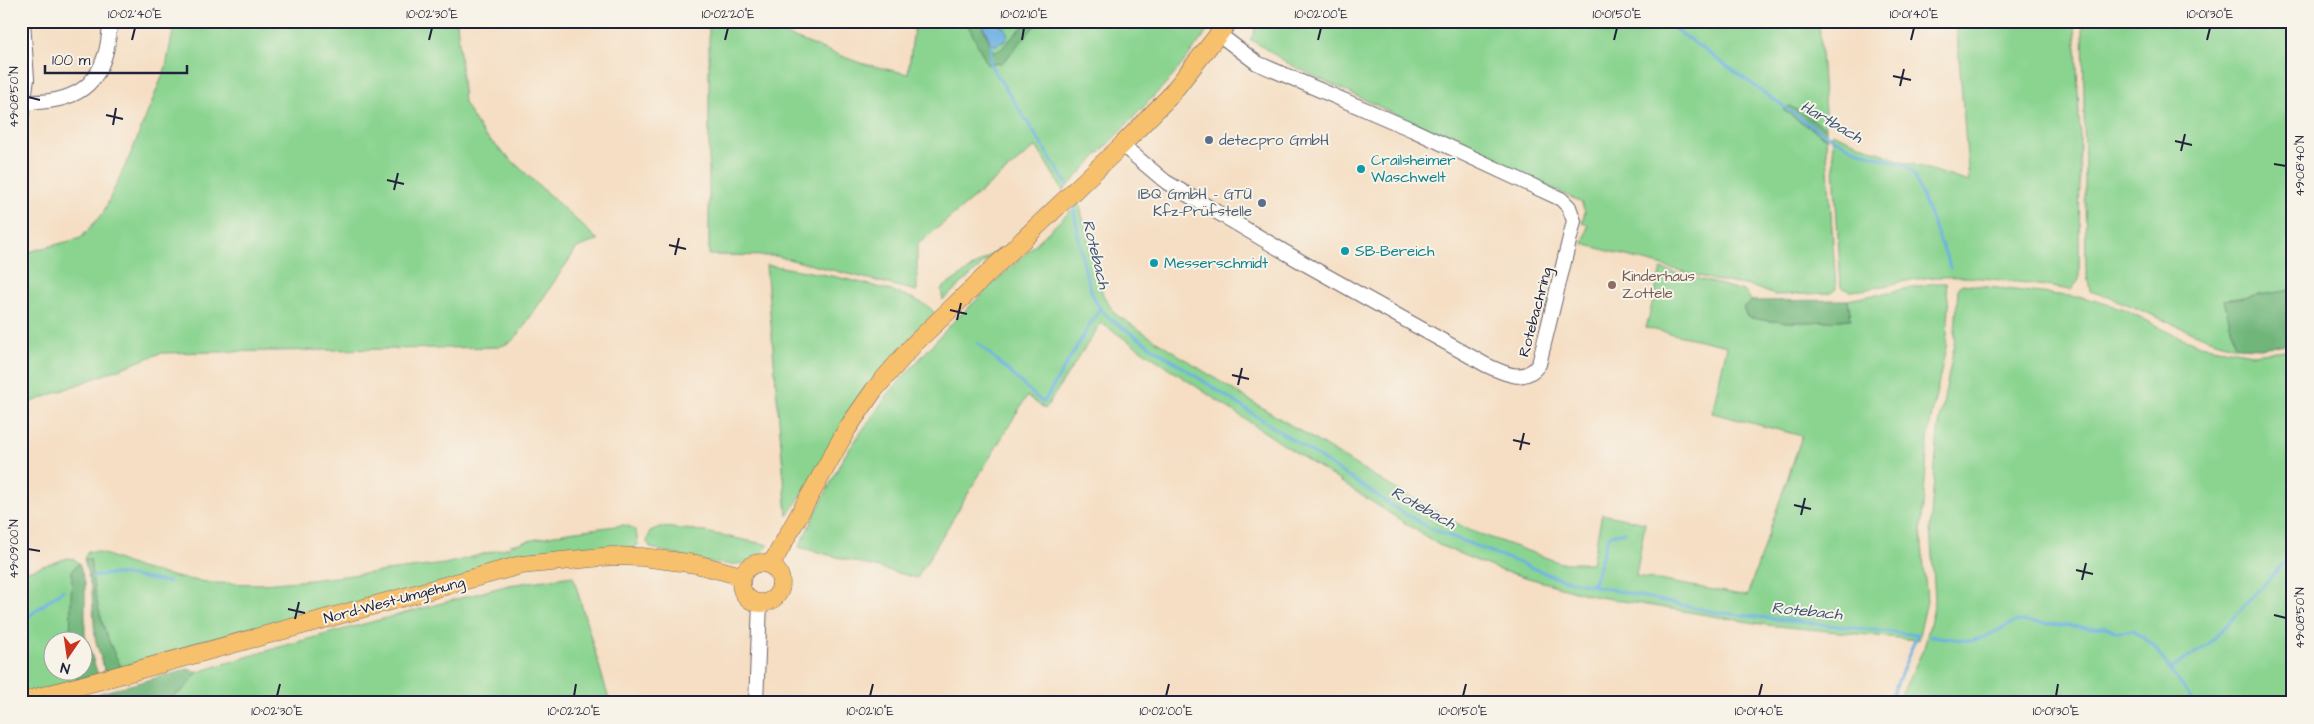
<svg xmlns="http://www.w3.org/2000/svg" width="2314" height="724" viewBox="0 0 2314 724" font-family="'Architects Daughter',sans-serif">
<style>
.green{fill:#8ad490;stroke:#567b66}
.forest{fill:#6fb67a;stroke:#486c5a}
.water{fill:#6cb1e2;stroke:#476a8e}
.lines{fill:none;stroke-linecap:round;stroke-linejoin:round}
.stream{stroke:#6cb1e2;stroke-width:3}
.minor-casing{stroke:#6c646b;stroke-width:16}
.major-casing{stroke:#6c646b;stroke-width:19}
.minor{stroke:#fff;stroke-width:14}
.major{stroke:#f7c06c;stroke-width:18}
.ticks{fill:none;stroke:#22223b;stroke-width:2}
.service-dot{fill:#5c6f8a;stroke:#f7f3e8;stroke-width:2}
.culture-dot{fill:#0f9aa8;stroke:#f7f3e8;stroke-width:2}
.education-dot{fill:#8d6e63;stroke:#f7f3e8;stroke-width:2}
.labels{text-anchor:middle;stroke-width:4;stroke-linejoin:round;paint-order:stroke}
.service-label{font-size:15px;fill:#4e5e75;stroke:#f7f3e8;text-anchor:start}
.culture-label{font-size:15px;fill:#0d838f;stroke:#f7f3e8;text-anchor:start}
.education-label{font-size:15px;fill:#785e54;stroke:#f7f3e8;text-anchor:start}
.street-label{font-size:15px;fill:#22223b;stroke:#f7f3e8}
.water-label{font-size:16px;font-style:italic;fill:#3c5475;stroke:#f7f3e8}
.neatline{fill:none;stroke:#22223b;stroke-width:2}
.ticks-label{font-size:12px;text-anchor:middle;fill:#22223b}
</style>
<rect width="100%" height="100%" fill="#f7f3e8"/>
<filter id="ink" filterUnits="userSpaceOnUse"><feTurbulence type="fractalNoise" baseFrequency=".02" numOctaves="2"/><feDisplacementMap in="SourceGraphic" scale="10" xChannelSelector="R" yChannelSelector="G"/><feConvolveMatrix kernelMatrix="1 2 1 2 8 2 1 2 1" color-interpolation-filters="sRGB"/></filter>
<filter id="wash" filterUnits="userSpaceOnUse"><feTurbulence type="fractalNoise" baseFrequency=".0096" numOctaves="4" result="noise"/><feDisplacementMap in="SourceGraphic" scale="20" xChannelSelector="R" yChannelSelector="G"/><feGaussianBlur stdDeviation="1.12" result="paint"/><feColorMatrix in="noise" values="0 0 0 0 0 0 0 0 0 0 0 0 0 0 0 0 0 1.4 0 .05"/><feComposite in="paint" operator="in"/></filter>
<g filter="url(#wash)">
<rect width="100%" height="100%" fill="#f5dec3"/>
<!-- green -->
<path class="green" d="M175 21H457L464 103 483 134 598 240 577 248 518 335 511 342 499 347 161 353 21 406V254L81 238 103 213 132 151 166 67Z
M709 21H750L860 63 908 74 915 21H966L988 64 1002 62 1039 21H1215L1173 76 1063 191 1036 146 917 245V291L776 256 709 255Z
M980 21H1028L1000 50 993 51 991 43 996 45 985 22 982 24Z
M1256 21H1819L1826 128 1790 106 1784 110 1826 138 1836 289 1831 293 1775 295 1750 286 1714 280 1583 244 1588 225 1582 223 1585 212 1581 202 1291 65 1250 39 1254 34Z
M1956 21H2075L2080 137 2079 280 2071 290C2026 283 1980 275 1934 277 1906 279 1879 289 1851 291L1841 287 1832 133 1896 159 1969 182Z
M2083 21H2293V290L2224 300 2236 347C2185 334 2141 306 2090 291L2086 270Z
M1079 203 1103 295 1115 314 1233 390 1392 487 1469 530 1561 563H1592L1602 514 1645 523 1636 576 1747 596 1802 436 1712 413 1727 346 1646 328 1661 269 1744 291 1752 301 1743 307 1747 317C1781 325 1816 322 1851 319L1848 300 1935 283H1946L1949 308 1946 347 1929 429 1921 533 1927 601 1918 640 1767 625 1593 596 1496 569 1439 545 1284 445 1101 323 1045 409 1027 396 917 578 799 547 843 458 888 394 953 322Z
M1001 248 943 300 941 289Z
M766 265C799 269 916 289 934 312L909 341 787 516Z
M1962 284 2085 298 2125 309 2172 334 2200 345 2252 354 2293 349V703H1897L1924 648 1933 612 1935 598 1930 529 1938 430 1954 347 1958 289Z
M624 525 631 527 636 531 638 545 632 551 583 550 122 668C103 636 94 596 90 559H84L88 551 99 552 140 568 180 578 213 583 262 584 310 580 445 564 510 547V545L568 532Z
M660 527 695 530 769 545C764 551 759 559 752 561 724 571 680 555 651 548L647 542 650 531Z
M68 558 74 559 79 563 72 571 70 641 52 642V672H76L77 681 21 696V573Z
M573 576 610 703H163L183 690 198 672 286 645 509 585Z"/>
<!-- forest -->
<path class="forest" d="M966 21H980L993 51 1000 50 1028 21H1039L1002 63 987 64Z
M1790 106 1826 128V138L1783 110Z
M2293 290V343L2260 348 2236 347 2224 300Z
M1848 300 1851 319C1816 322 1781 325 1747 317L1743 307 1752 301Z
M84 559H90C94 596 103 636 122 668L105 672 95 638 92 591Z
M79 563 85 583V635L98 675 77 681 76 672H82V642L70 640 72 571Z
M188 669 198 672 183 690 163 703H74L101 693Z"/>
<!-- water -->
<path class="water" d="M985 22 996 23 1005 28 1008 35 1005 41 996 45 991 43 982 24Z"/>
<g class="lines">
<!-- stream -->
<path class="stream" d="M1659 21 1672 27 1814 128 1853 149 1907 166 1913 173 1951 268
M992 41 990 64 1067 184
M1073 206C1079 232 1084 286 1099 307 1107 319 1123 327 1135 336L1402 512 1432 529 1558 578 1714 612 1917 635 1889 703
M978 343 1043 403 1100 308
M93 577C117 569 144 580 169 582
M1590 584 1594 583 1607 540 1611 535 1625 532
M21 622 63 590
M1931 636 1971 641 1985 637 2017 621 2091 628 2105 627 2116 632 2133 631 2152 644 2194 703
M2169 670 2208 645 2293 553"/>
</g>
</g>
<g filter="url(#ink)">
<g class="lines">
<defs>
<path id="minor" d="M25 102C83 104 108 79 110 21
M21 118 27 79 23 21
M1122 145 1166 182 1300 261 1486 365C1505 374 1525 384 1539 364L1574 221 1569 207 1561 199 1413 130 1257 63 1220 35
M756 703 760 603"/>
<path id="major" d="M741 583a20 20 0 1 1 40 0a20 20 0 1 1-40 0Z
M771 565 847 429 874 390 914 344 1122 145 1168 98 1229 21
M21 702 521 565 612 556 642 557 696 564 742 576"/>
</defs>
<!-- minor casing -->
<use href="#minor" class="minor-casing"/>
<!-- major casing -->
<use href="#major" class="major-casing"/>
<!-- minor -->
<use href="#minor" class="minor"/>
<!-- major -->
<use href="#major" class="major"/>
</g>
</g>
<!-- ticks -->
<path class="ticks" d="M132 40 135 28M429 40 432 28M725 40 728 28M1022 40 1024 28M1318 40 1321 28M1614 40 1617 28M1911 40 1914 28M2207 40 2210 28M1893 76 1911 80M1900 86 1904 69M28 97 40 100M106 115 123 119M113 125 116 108M2175 141 2192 145M2181 151 2185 134M2274 164 2286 166M387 180 404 184M394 190 398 173M669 245 686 249M675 255 679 238M950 310 967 314M957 320 961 303M1232 375 1249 379M1238 385 1242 368M1513 440 1530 444M1520 450 1524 433M1794 505 1811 509M1801 515 1805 498M28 549 40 551M2076 570 2093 574M2082 580 2086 563M288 609 305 613M2274 615 2286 618M295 619 299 602M277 696 280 684M574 696 576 684M870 696 873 684M1166 696 1169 684M1463 696 1466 684M1759 696 1762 684M2056 696 2058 684"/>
<!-- markers -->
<g class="service-dot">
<circle cx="1209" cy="140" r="5"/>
<circle cx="1262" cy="203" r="5"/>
</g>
<g class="culture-dot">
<circle cx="1361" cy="169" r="5"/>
<circle cx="1345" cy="251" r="5"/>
<circle cx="1154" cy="263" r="5"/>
</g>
<circle class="education-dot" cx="1612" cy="285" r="5"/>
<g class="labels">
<!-- service labels -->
<g class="service-label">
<text x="1219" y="145">detecpro GmbH</text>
<text x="1252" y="199" text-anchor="end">IBQ GmbH - GTÜ<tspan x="1252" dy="17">Kfz-Prüfstelle</tspan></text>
</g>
<!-- culture labels -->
<g class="culture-label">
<text x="1371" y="165">Crailsheimer<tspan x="1371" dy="17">Waschwelt</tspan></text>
<text x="1355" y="256">SB-Bereich</text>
<text x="1164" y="268">Messerschmidt</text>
</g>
<!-- education labels -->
<g class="education-label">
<text x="1622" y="281">Kinderhaus<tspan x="1622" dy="17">Zottele</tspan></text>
</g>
<!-- street labels -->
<g class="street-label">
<text transform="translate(1535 312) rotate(-75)" y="5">Rotebachring</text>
<text transform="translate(394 600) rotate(-15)" y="5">Nord-West-Umgehung</text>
</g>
<!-- water labels -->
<g class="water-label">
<text transform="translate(1832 121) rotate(30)" y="6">Hartbach</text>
<text transform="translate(1097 254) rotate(76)" y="6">Rotebach</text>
<text transform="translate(1424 507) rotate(29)" y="6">Rotebach</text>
<text transform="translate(1807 610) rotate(6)" y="6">Rotebach</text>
</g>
</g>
<!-- margin -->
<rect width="2314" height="724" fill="none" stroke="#f7f3e8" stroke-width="55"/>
<!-- north arrow -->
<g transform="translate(68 656) rotate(193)"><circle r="24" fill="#f7f3e8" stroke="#a29fa3"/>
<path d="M0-4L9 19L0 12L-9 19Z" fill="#c8321e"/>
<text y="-8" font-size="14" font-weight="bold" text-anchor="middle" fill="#22223b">N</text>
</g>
<!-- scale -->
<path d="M45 65v8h142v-8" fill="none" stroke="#22223b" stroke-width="2.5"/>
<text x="52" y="65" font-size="15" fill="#22223b" stroke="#f7f3e8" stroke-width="4" paint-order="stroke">100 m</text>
<rect x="28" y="28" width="2258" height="668" class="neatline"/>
<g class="ticks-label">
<text x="135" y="18">10°02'40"E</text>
<text x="432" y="18">10°02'30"E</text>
<text x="728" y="18">10°02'20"E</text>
<text x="1024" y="18">10°02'10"E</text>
<text x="1321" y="18">10°02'00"E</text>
<text x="1617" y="18">10°01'50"E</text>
<text x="1914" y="18">10°01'40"E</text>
<text x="2210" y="18">10°01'30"E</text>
<text transform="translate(14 97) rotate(-90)" y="4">49°08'50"N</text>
<text transform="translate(2300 166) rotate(-90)" y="4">49°08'40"N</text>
<text transform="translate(14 549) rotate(-90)" y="4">49°09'00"N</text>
<text transform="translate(2300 618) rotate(-90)" y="4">49°08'50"N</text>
<text x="277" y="715">10°02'30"E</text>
<text x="574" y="715">10°02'20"E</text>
<text x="870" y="715">10°02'10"E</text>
<text x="1166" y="715">10°02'00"E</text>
<text x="1463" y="715">10°01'50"E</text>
<text x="1759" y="715">10°01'40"E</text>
<text x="2056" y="715">10°01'30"E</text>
</g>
</svg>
